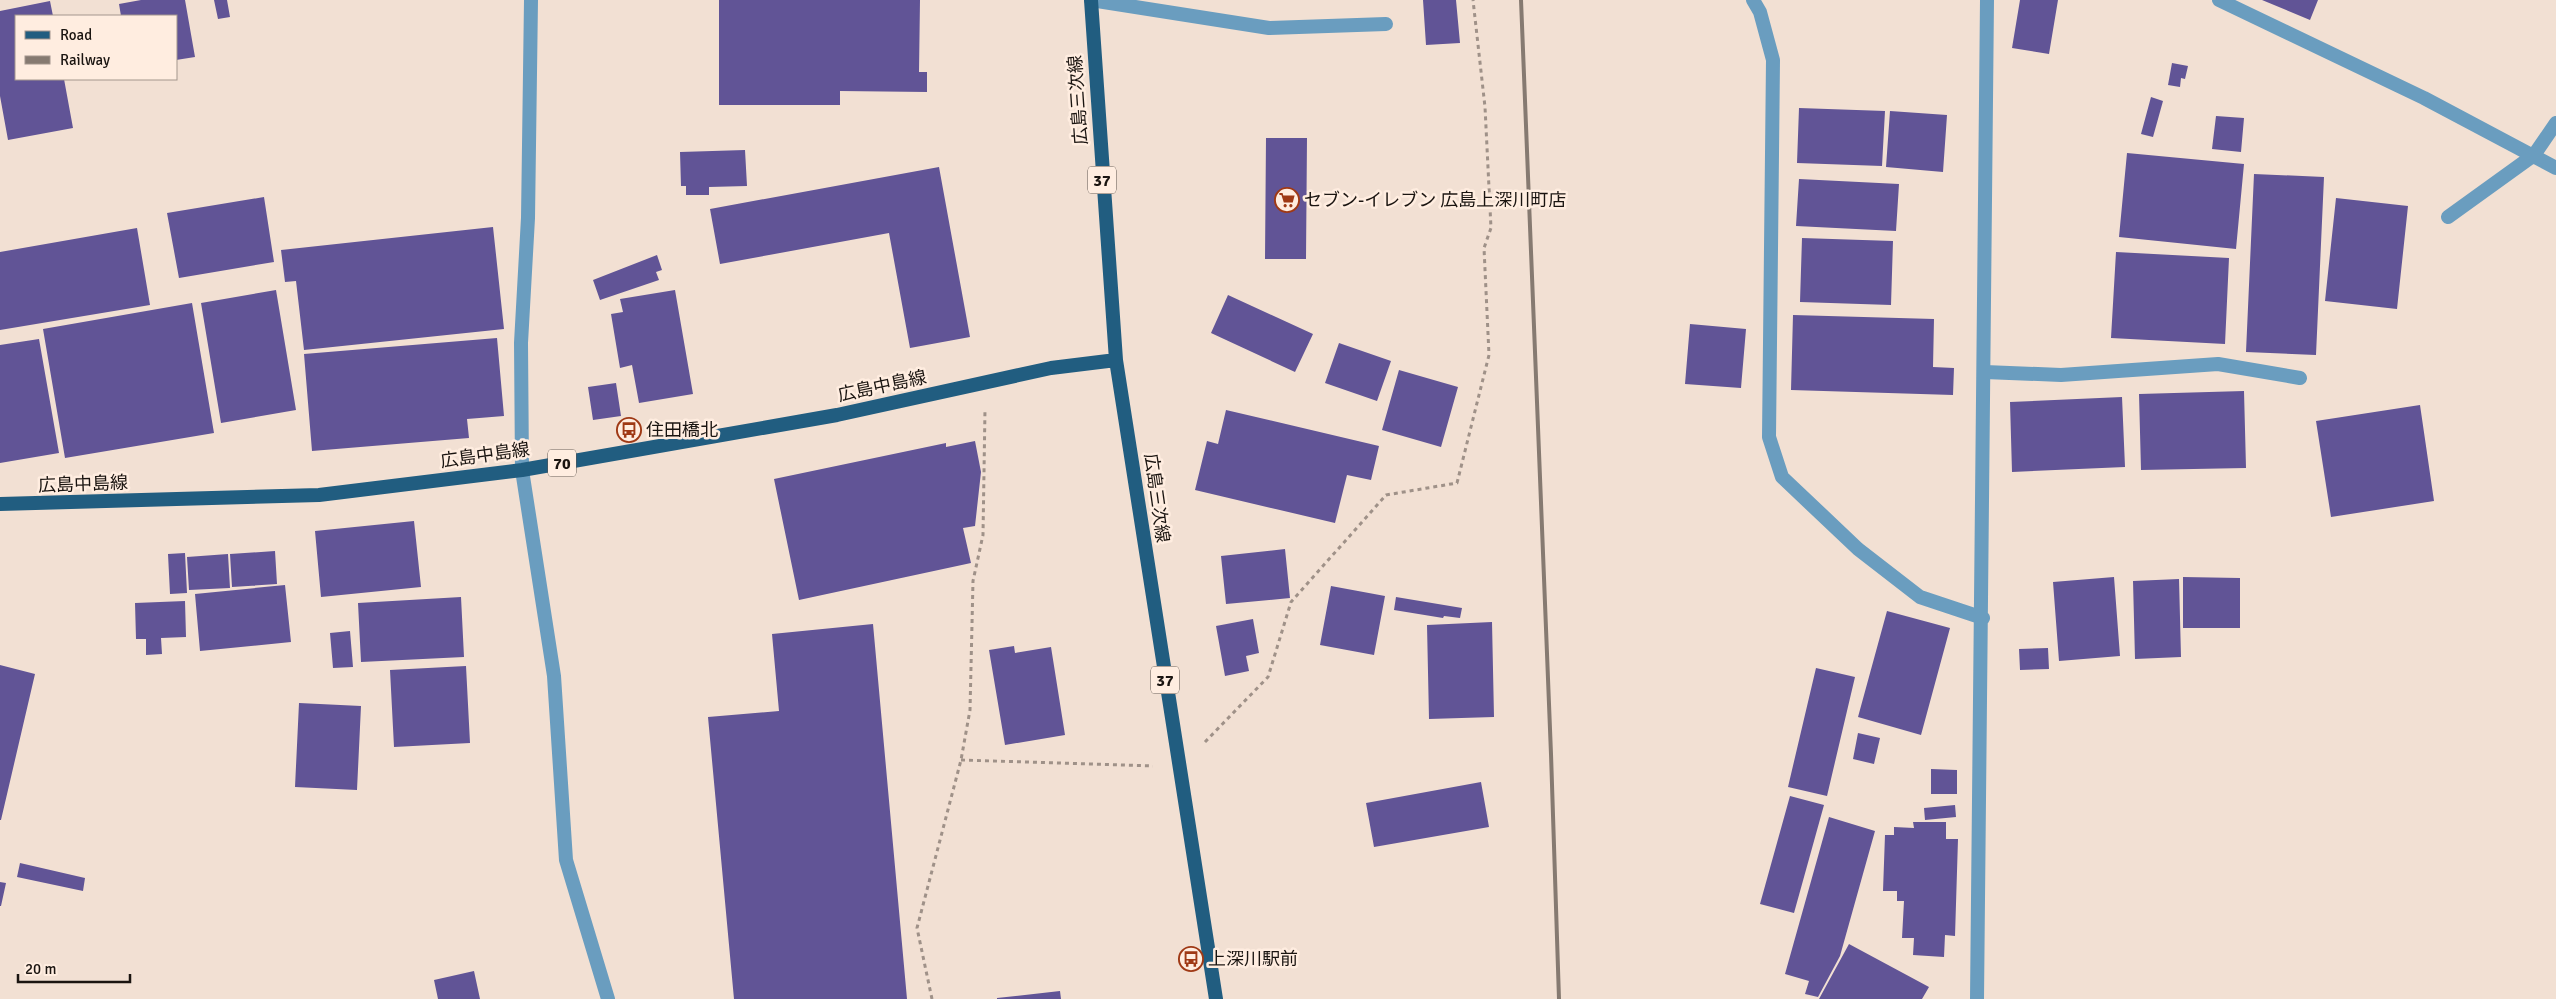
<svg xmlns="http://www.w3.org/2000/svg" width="2556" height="999" viewBox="0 0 2556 999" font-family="Signika,'Noto Sans JP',sans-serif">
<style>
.building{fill:#615496}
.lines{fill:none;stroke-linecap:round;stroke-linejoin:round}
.path{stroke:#9f9188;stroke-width:3;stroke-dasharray:4 4;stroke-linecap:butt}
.minor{stroke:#6a9dbf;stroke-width:14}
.primary{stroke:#215d80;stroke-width:14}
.rail{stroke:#867a71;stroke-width:4}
.labels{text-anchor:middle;stroke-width:5;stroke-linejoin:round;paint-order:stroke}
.shield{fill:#ffede0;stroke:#5f554e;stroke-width:1}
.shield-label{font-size:16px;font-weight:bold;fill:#1a1410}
.street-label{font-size:18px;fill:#1a1410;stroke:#ffede0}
.poi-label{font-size:18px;fill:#1a1410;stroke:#ffede0;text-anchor:start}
</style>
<rect width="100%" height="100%" fill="#f2e0d3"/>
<!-- building -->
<path class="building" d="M141 0H185L195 57 176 60V16H121L119 4Z
M214 0H227L230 17 218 19Z
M719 0H920L919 72H927V92L840 91V105H719Z
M1423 0H1456L1460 43 1426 45Z
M2020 0H2058L2049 54 2012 48Z
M2262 0H2318L2310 20Z
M50 1 53 16H16V79H64L73 128 8 140 0 96V11Z
M2172 63 2188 66 2185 79 2181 78 2180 87 2168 85Z
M2151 97 2163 101 2153 137 2141 134Z
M1799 108 1885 111 1882 166 1797 163Z
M1890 111 1947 115 1943 172 1886 167Z
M2216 116 2244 118 2241 152 2212 149Z
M1266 138H1307L1306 259H1265Z
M745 150 747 186 709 187V195H686V186H681L680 152Z
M2127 153 2244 164 2236 249 2119 237Z
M939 167 970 337 910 348 889 233 720 264 710 209Z
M2254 174 2324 177 2316 355 2246 352Z
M1799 179 1899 184 1896 231 1796 226Z
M264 197 274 262 179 278 167 213Z
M2336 198 2408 206 2397 309 2325 301Z
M493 227 504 329 304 350 296 281 285 282 281 250Z
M137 228 150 305 0 330V252Z
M1802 238 1893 241 1891 305 1800 302Z
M2116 252 2229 258 2225 344 2111 338Z
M657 255 662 270 656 272 659 280 600 300 593 280Z
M276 290 296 410 221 423 201 303Z
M675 290 693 394 639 403 632 365 620 368 611 314 623 312 620 299Z
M1228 295 1313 334 1295 372 1211 333Z
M192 303 214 433 65 458 43 329Z
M1793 315 1934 319 1933 367 1954 368 1953 395 1791 390Z
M1690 324 1746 329 1741 388 1685 384Z
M497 338 504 416 467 419 469 438 312 451 304 354Z
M39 339 59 453 0 463V345Z
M1339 343 1391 361 1377 401 1325 383Z
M1399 370 1458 387 1441 447 1382 430Z
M616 383 621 416 593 420 588 387Z
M2244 391 2246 468 2141 470 2139 394Z
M2122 397 2125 467 2012 472 2010 402Z
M2420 405 2434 501 2331 517 2316 421Z
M1226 410 1379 446 1371 480 1347 475 1335 523 1195 490 1207 441 1218 444Z
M975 441 981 472 975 526 963 528 971 563 799 600 774 479 946 443V447Z
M414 521 421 587 321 597 315 531Z
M1285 549 1290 598 1226 604 1221 556Z
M275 551 277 584 232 587 230 554Z
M185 553 187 593 170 594 168 554Z
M228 554 230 588 189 590 187 557Z
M2114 577 2120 656 2059 661 2053 582Z
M2183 577 2240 578V628H2183Z
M2179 579 2181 657 2135 659 2133 581Z
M285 585 291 642 200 651 195 594Z
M1331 586 1385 596 1374 655 1320 645Z
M461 597 464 657 361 662 358 603Z
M1396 597 1462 608 1460 618 1444 616 1443 618 1394 610Z
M185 601 186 637 161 638 162 654 146 655V639H136L135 603Z
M1887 611 1950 628 1921 735 1858 717Z
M1253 619 1259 653 1246 656 1249 671 1225 676 1216 626Z
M1492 622 1494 717 1429 719 1427 625Z
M873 624 907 999H734L708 717 779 711 772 634Z
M350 631 353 667 333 668 330 633Z
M1014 646 1015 653 1051 647 1065 735 1005 745 989 650Z
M2048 648 2049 669 2020 670 2019 649Z
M0 665 35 674 1 820H0Z
M466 666 470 743 394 747 390 670Z
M1816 668 1855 677 1827 796 1788 787Z
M299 703 361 706 357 790 295 787Z
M1858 733 1880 738 1874 764 1853 759Z
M1931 769 1957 770V794H1931Z
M1481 782 1489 827 1374 847 1366 803Z
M1790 796 1824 805 1794 913 1760 904Z
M1955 805 1956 817 1925 820 1924 808Z
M1829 817 1875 831 1840 956 1818 997 1805 994 1809 981 1785 974Z
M1913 822H1946V839H1958L1955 936 1945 935 1944 957 1913 955 1914 938H1902L1904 901H1897V891H1883L1885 835H1894V827L1914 828Z
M20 863 85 878 83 891 17 877Z
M0 882 6 883 1 906H0Z
M1849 944 1929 987 1922 999H1819Z
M474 971 480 999H438L434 980Z
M1060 991 1061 999H997V998Z"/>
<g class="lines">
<!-- path -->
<path class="path" d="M1205 742 1268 677 1291 602 1386 495 1457 483 1489 355 1484 248 1491 228 1485 107 1473 0
M961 760 1153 766
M932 999 917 928 961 760 970 710 973 581 983 535 985 409"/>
<!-- minor -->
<path class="minor" d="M531 0 528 218 521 343 522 470 554 676 566 860 608 999
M1091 0 1269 28 1386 24
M1753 0 1760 12 1773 60 1769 437 1782 477 1858 549 1920 597 1983 618
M2219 0 2424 98 2556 168
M2448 217 2534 155 2556 123
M1985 372 2061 375 2218 364 2300 378
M1977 999 1987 0"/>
<!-- primary -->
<path class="primary" d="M1091 0 1116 360 1216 999
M0 504 319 495 522 470 837 415 1051 368 1116 360"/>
<!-- rail -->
<path class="rail" d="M1521 0 1551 754 1559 999"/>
</g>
<!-- icons -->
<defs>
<symbol id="supermarket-ring" viewBox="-11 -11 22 22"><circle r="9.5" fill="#ffede0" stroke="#9f3915" stroke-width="1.5"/><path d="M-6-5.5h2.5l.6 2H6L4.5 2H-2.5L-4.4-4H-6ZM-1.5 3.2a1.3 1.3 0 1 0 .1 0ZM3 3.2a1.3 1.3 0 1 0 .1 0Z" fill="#9f3915"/></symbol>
<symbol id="bus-ring" viewBox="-11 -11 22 22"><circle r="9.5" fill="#ffede0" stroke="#9f3915" stroke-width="1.5"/><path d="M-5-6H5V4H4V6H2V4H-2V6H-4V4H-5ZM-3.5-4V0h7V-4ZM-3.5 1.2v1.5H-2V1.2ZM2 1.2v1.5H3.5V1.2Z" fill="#9f3915"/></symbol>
</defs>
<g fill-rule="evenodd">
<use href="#supermarket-ring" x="1273" y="186" width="28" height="28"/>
<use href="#bus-ring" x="615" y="416" width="28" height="28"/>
<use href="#bus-ring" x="1177" y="945" width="28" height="28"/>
</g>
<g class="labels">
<!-- shield labels -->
<g class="shield">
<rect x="1088" y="166.5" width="28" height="27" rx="4"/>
<rect x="548" y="449.5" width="28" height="27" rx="4"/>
<rect x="1151" y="666.5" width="28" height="27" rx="4"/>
</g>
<g class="shield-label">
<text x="1102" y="186">37</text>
<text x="562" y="469">70</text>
<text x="1165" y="686">37</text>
</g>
<!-- street labels -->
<g class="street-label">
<text transform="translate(1078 100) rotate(-94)" y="6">広島三次線</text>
<text transform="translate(882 386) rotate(-12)" y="6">広島中島線</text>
<text transform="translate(485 455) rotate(-8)" y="6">広島中島線</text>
<text transform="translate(83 484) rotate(-2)" y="6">広島中島線</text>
<text transform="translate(1157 498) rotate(82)" y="6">広島三次線</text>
</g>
<!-- poi labels -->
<g class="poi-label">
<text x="1304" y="206">セブン-イレブン 広島上深川町店</text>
<text x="646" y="436">住田橋北</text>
<text x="1208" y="965">上深川駅前</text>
</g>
</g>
<!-- legend -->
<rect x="15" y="15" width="162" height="65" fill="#ffede0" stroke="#a3968d"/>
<rect x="25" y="31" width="25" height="8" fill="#215d80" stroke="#a3968d"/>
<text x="60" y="40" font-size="15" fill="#1a1410">Road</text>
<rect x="25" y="56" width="25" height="8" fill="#867a71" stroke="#a3968d"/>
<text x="60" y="65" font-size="15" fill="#1a1410">Railway</text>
<!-- scale -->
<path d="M18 974v8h112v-8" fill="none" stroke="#1a1410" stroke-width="2.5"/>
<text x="25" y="974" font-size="15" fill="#1a1410" stroke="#ffede0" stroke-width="4" paint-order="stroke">20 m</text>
</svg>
